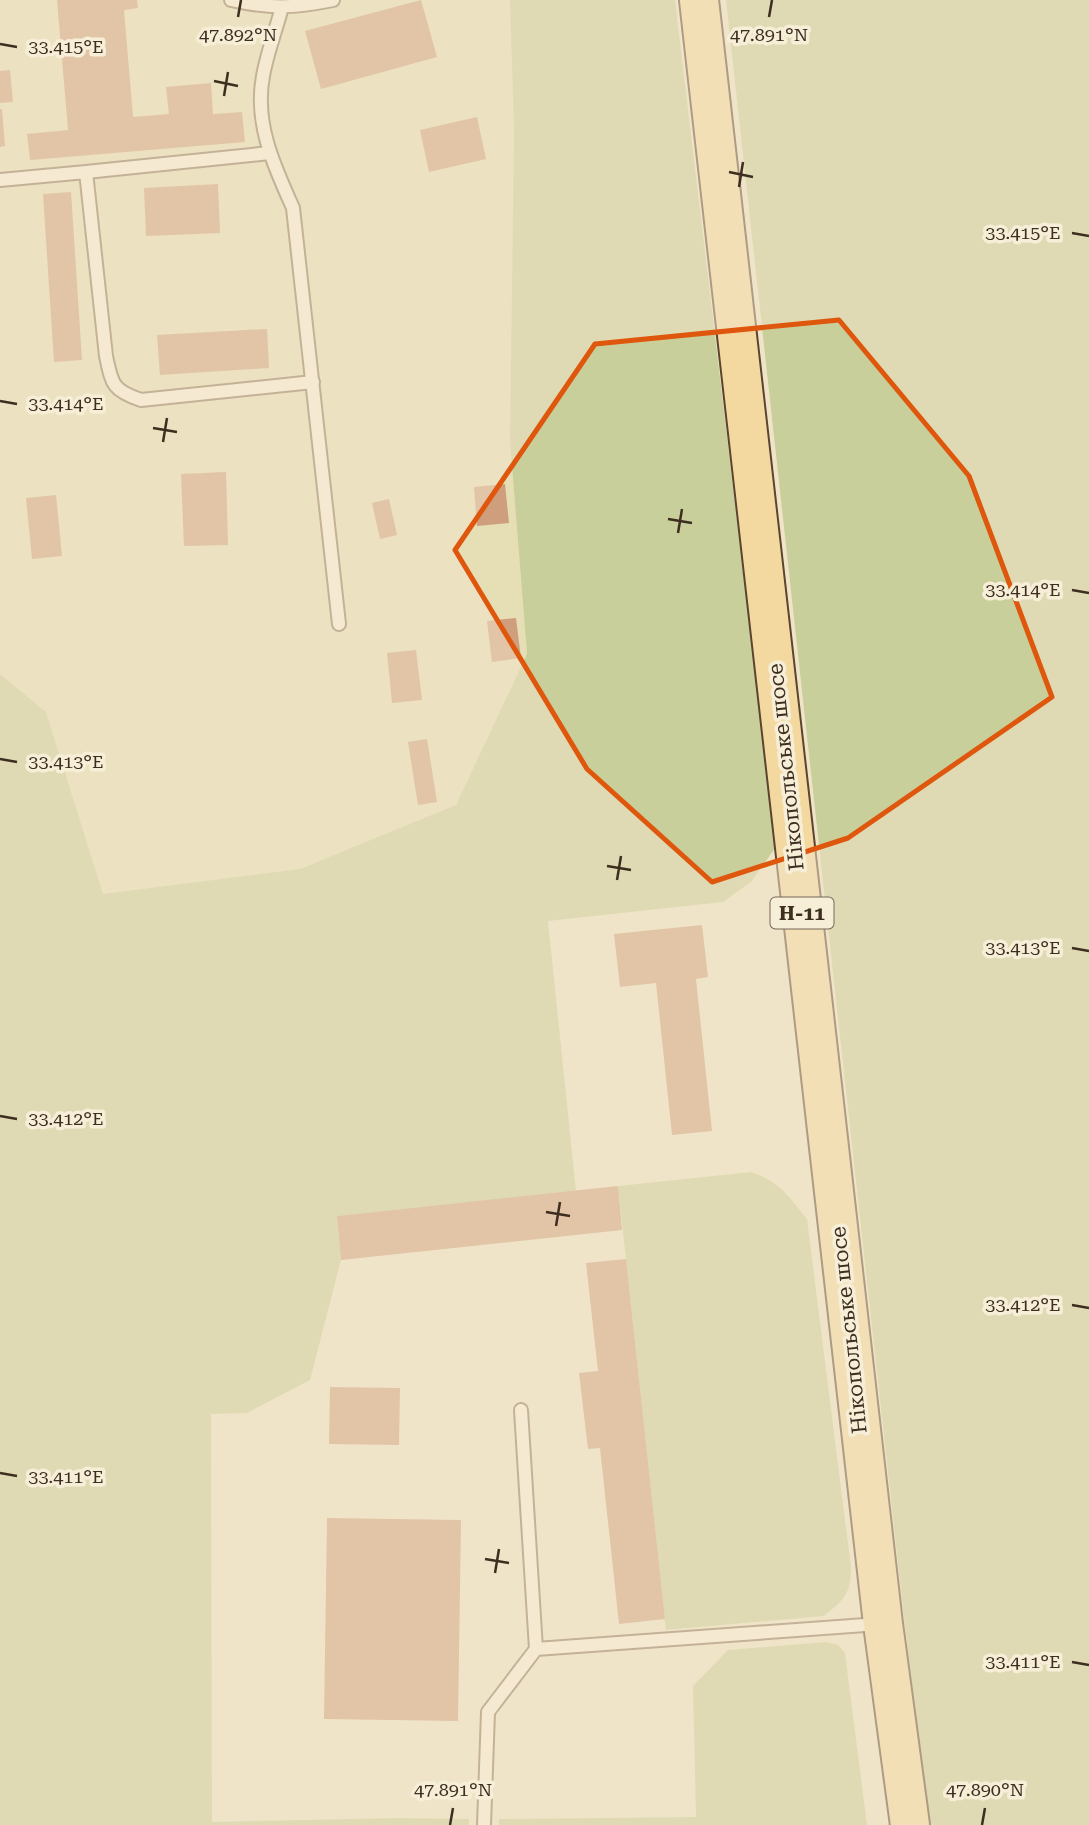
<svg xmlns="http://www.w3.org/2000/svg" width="1089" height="1825" viewBox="0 0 1089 1825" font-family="'Roboto Serif',serif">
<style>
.farmland{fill:#e6deb5}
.green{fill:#c9cf9b}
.building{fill:#cf9f7d}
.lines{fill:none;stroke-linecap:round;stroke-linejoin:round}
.lane-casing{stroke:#8d765c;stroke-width:16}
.primary-casing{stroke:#5b4430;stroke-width:42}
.lane{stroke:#faf1dc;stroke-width:12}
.primary{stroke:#f3d9a0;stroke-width:38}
.marked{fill:none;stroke:#df570d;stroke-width:5;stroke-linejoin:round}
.ticks{fill:none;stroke:#3d2e20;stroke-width:2.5}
.labels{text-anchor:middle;stroke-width:7;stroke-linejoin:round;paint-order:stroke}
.shield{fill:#f7eed8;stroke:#756857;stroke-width:2}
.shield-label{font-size:19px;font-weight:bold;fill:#3d2e20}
.street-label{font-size:21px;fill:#3d2e20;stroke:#f7eed8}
.ticks-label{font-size:18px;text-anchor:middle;fill:#3d2e20;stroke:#f7eed8;stroke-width:7;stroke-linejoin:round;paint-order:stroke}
</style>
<rect width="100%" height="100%" fill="#f0e4c8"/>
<!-- farmland -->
<path class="farmland" d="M0 0H510L514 131 510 441 527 655 456 805 300 869 103 894 46 712 0 674Z"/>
<!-- green -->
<path class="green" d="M510 0H675L776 847 751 882 723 902 548 921 576 1191 337 1216 341 1260 310 1380 247 1413 211 1414 212 1822 399 1818 469 1819V1825H0V674L46 712 103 894 300 869 456 805 527 654 510 441 514 131Z
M726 0H1089V1825H929L904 1618Z
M751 1172C780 1182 789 1196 807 1219L851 1567C851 1594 844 1600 824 1616L666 1630 618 1186Z
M826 1642 838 1645 845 1653 867 1825H499V1819L696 1817 693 1686 728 1650Z"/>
<!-- building -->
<path class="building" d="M57 0H137L138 8 124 10 133 117 169 114 166 87 211 83 213 114 242 112 245 142 30 160 27 134 68 130Z
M421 0 437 57 321 89 305 31Z
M10 70 13 102 0 103V71Z
M0 109H2L5 146 0 147Z
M477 117 486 159 429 172 420 130Z
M218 184 220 233 146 236 144 188Z
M71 192 82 360 54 362 43 194Z
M267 329 269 368 160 375 157 335Z
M226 472 228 545 184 546 181 474Z
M505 484 509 523 477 526 474 487Z
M56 495 62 556 32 559 26 498Z
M389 499 397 535 380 539 372 503Z
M516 618 521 658 492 662 487 621Z
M416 650 422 700 392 703 387 653Z
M427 739 437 802 418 805 408 742Z
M702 925 708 977 696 979 712 1131 672 1135 656 983 620 987 614 934Z
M618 1186 622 1230 341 1260 337 1216Z
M626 1259 665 1619 619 1624 600 1448 588 1449 579 1373 598 1371 586 1263Z
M330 1387 400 1388 399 1445 329 1444Z
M327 1518 461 1520 458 1721 324 1719Z"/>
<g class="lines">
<defs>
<path id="lane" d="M231 0C271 9 293 8 333 0
M282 7C276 30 267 53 263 76 254 123 274 166 293 208L339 624
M86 172 270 153
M0 180 86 172 106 356C112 384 112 390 141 400L313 382
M521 1410 536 1649 879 1624
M484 1825 488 1712 536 1649"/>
<path id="primary" d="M699 0 883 1624 910 1825"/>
</defs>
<!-- lane casing -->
<use href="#lane" class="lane-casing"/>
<!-- primary casing -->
<use href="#primary" class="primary-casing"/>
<!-- lane -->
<use href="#lane" class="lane"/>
<!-- primary -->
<use href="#primary" class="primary"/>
</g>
<!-- marked area -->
<path d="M0 0H1089V1825H0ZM839 320 969 476 1052 697 848 838 712 882 587 769 455 550 595 344Z" fill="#f0e4c8" fill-opacity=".55" fill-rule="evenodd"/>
<path class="marked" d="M839 320 969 476 1052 697 848 838 712 882 587 769 455 550 595 344Z"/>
<!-- ticks -->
<path class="ticks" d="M238 17 241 0M769 17 772 0M0 44 17 47M214 81 238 86M224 96 228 72M729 172 753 177M739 187 743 162M1072 233 1089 236M0 401 17 404M153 428 177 432M163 442 167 418M668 519 692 523M678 533 682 509M1072 590 1089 593M0 759 17 762M607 866 631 870M617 880 621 856M1072 948 1089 951M0 1116 17 1119M546 1212 570 1216M556 1226 560 1202M1072 1305 1089 1308M0 1473 17 1476M485 1559 509 1563M495 1573 499 1549M1072 1662 1089 1665M450 1825 453 1808M982 1825 985 1808"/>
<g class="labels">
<!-- shield labels -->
<rect class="shield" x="770.5" y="897.5" width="63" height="31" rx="5"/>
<g class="shield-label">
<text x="802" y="920">Н-11</text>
</g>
<!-- street labels -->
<g class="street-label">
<text transform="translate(786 767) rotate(-96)" y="7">Нікопольське шосе</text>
<text transform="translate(849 1330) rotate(-96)" y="7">Нікопольське шосе</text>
</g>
</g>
<g class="ticks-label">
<text x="238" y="41">47.892°N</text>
<text x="769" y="41">47.891°N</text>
<text x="66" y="53">33.415°E</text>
<text x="1023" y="239">33.415°E</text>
<text x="66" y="410">33.414°E</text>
<text x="1023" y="596">33.414°E</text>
<text x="66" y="768">33.413°E</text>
<text x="1023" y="954">33.413°E</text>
<text x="66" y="1125">33.412°E</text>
<text x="1023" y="1311">33.412°E</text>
<text x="66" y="1483">33.411°E</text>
<text x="1023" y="1668">33.411°E</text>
<text x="453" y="1796">47.891°N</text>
<text x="985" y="1796">47.890°N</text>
</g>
</svg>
